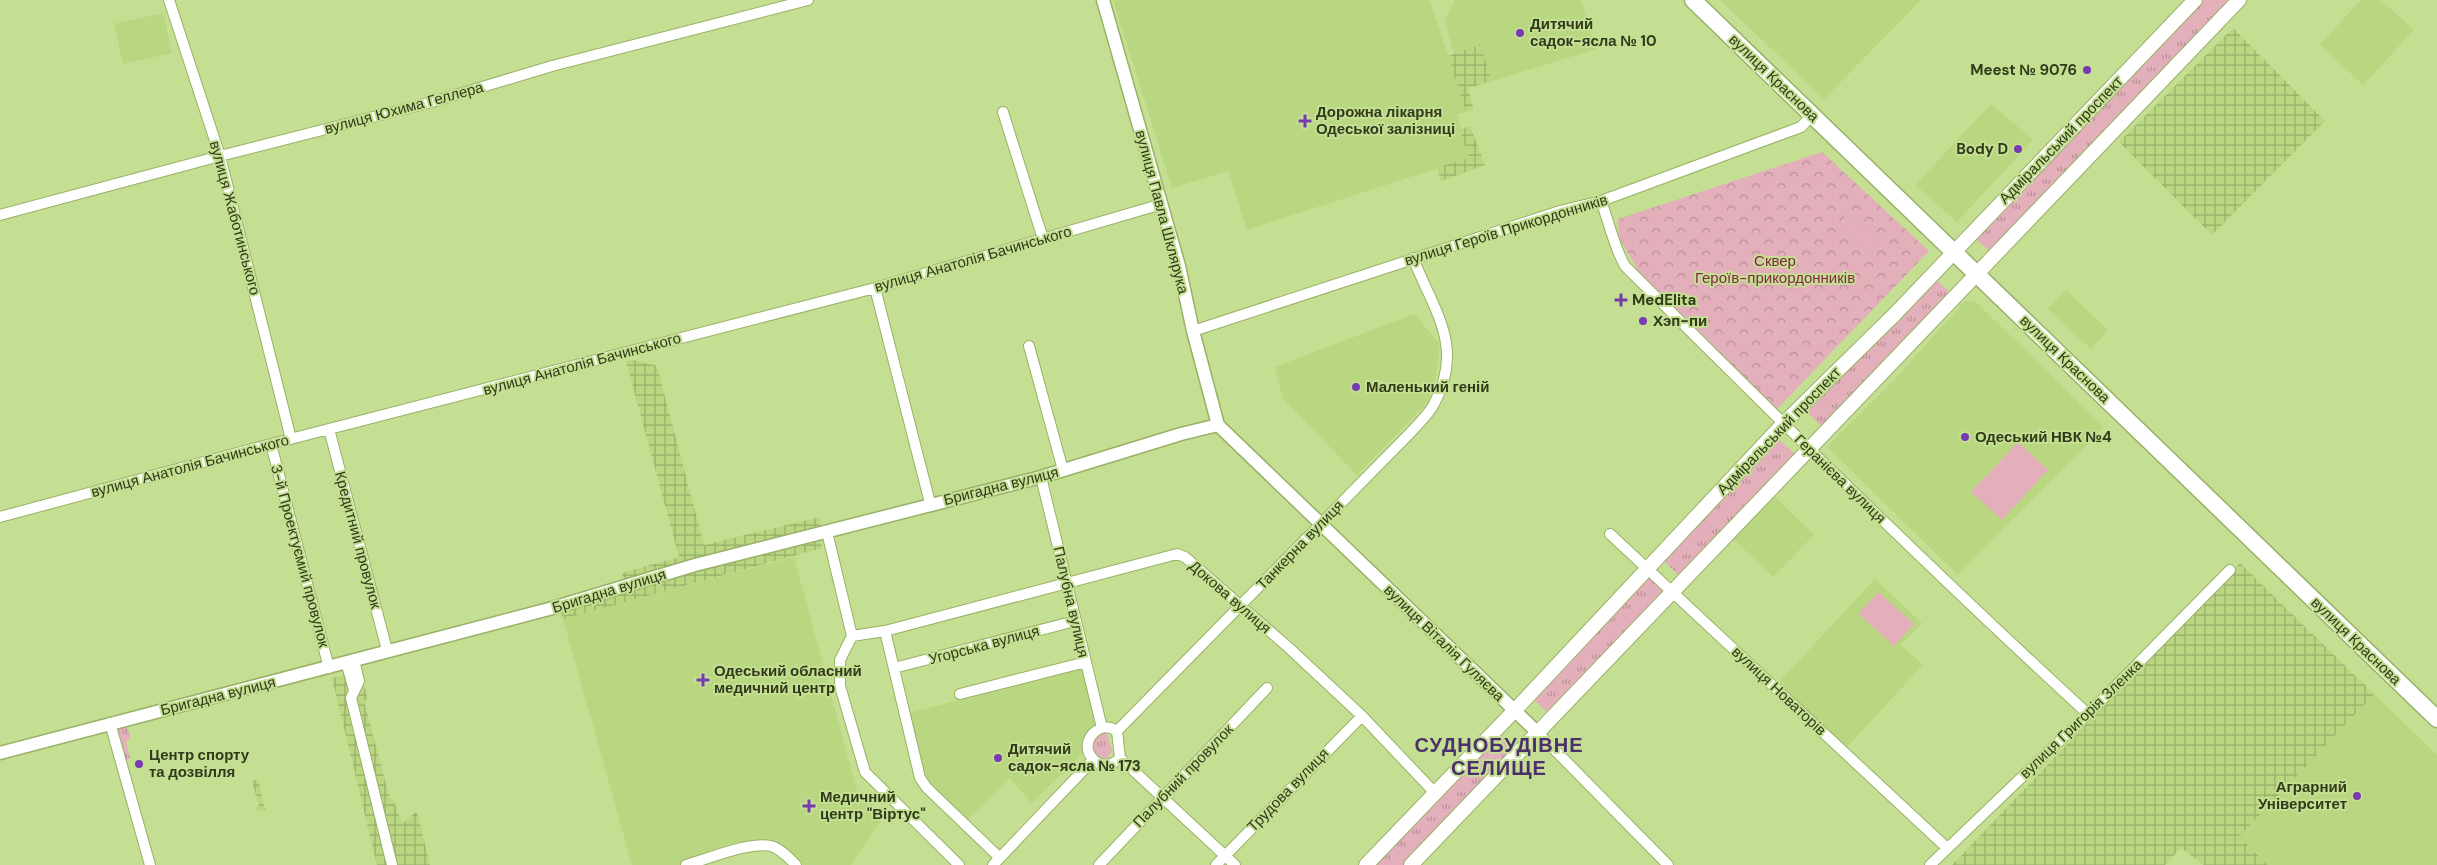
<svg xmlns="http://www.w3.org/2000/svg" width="2437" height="865" viewBox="0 0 2437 865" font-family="'DM Sans',sans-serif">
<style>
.built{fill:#b9d681}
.industrial{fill:url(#industrial-grid)}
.grass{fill:url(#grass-tufts)}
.forest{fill:url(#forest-crowns)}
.pitch{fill:#e2afba}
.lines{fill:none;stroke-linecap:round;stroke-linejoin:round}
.minor-casing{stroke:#98b166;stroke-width:12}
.tertiary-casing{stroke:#98b166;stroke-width:15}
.secondary-casing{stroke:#98b166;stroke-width:16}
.primary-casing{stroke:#98b166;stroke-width:19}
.minor{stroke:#fff;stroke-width:10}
.tertiary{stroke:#fff;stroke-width:12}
.secondary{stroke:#fff;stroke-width:14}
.primary{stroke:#fff;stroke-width:16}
.poi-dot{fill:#773bb0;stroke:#c5df92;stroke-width:2}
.labels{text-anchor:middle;stroke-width:4;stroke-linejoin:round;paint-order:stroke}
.poi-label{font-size:15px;font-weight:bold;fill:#313b1b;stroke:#c5df92;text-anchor:start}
.street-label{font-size:15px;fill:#313b1b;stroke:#c5df92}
.park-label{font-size:15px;fill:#832746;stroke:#c5df92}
.district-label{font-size:20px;font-weight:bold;letter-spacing:1px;fill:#4c306b;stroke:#c5df92}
</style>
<defs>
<pattern id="industrial-grid" width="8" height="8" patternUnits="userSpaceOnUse" patternTransform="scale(1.25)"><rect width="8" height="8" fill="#b9d681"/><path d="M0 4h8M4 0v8" fill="none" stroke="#97af69"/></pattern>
<pattern id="grass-tufts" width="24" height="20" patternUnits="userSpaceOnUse" patternTransform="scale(1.25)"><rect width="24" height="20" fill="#e2afba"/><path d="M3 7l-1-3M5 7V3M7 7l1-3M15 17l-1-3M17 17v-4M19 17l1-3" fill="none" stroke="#b89096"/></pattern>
<pattern id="forest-crowns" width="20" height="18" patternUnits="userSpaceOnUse" patternTransform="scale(1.25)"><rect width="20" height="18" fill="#e2afba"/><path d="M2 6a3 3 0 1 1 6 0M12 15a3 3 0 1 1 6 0" fill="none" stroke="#b89096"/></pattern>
</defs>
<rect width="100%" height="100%" fill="#c5df92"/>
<!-- built -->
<path class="built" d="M1113 0H1430L1466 112 1457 114 1469 158 1247 230 1228 171 1172 188Z
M1455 0H1581L1596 49 1492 81 1480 46 1454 54 1445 20Z
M1720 0H1921L1824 99Z
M2361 0H2381L2414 30 2363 85 2320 44Z
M163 13 172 53 123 64 114 24Z
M1991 104 2033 140 1957 222 1915 185Z
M2066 290 2108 330 2091 349 2048 309Z
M1965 301 1976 302 2104 427 1958 575 1827 447 1896 378Z
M1414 314 1440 344 1436 376 1428 402 1357 475 1283 399 1275 367Z
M1767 489 1814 535 1773 577 1727 533Z
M794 557 859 798 886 813 851 865H803L775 840 754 842 679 865H632L563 619Z
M1875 579 1922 623 1901 645 1923 665 1847 747 1778 683Z
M1084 667 1099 737 1032 803 1009 778 965 822 923 781 906 714Z
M2374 694 2437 755V865H2268L2238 837Z"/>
<!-- industrial -->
<path class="industrial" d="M2233 28 2325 121 2212 235 2119 142Z
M1480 45 1492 81 1468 88 1474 110 1466 112 1448 56Z
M1470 126 1485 165 1441 181 1437 168 1469 158 1460 129Z
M635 360 657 366 704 545 820 517 822 548 563 619 560 610 623 581 622 573 679 557 626 361Z
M2240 563 2374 694 2239 837 2268 865H2204L2181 848 2165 865H1952Z
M354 673 363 682 368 700 364 701 390 799H393L402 824 417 811 430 865H377L332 678Z
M258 779 265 810 257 812 256 807 259 806 252 781Z"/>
<!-- grass -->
<path class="grass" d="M2204 0H2234L1992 254 1975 238Z
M1936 279 1952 295 1824 429 1807 412Z
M1780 440 1798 457 1681 578 1664 561Z
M1648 576 1667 594 1550 715 1532 698Z
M127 726 130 737 126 742 130 757 127 760 122 759 118 744 121 743 120 736 117 734 118 728Z
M1106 732 1112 750 1108 758 1104 759 1095 754 1091 746 1098 733Z
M1498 732 1516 750 1406 865H1371Z"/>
<!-- forest -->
<path class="forest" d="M1822 152 1929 251 1777 409 1638 271 1619 237 1618 219Z"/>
<!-- pitch -->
<path class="pitch" d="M1849 212 1881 239 1869 254 1836 227Z
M2018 442 2048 470 2002 520 1971 492Z
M1878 592 1914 624 1894 646 1858 614Z"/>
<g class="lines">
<defs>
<path id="minor" d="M169 0 220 156 291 439
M1003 112 1043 239
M1601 201C1609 222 1614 247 1625 266 1777 418 1930 569 2088 714
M0 215 220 156 432 102 552 66 808 0
M875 288 930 503
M1193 331 1560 211 1601 201 1801 127 1812 115
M1029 346 1063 470
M329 429 387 650
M271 444 329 668
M1041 477 1102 728
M0 517 271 444 875 288 1162 204
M827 532 852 636 840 660V686L865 772 959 865
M1610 534 1947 848
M885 631 920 778 927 788 1000 858
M852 636 885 631 1177 554 1185 557 1288 647 1362 716 1435 793
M354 660 359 681 351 698 392 865
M346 662 354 690
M894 668 1075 621
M960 694 1086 662
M110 723 150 865
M1103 727 1111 728 1117 731 1120 758C1097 780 1070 741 1103 727Z
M1117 731 1412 431C1419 423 1429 414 1434 404 1465 347 1434 311 1413 258
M1538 733 1668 865
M1120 758 1235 865
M686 865C708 859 750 841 771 846 781 849 789 858 796 865
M993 865 1093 760
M1099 865 1267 688
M1216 865 1362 716
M1930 865 2088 714 2230 570"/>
<path id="tertiary" d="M1103 0 1179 266 1193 331 1218 425 1538 733
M0 753 549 609 695 565 1041 477 1181 434 1218 425"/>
<path id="secondary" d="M1366 865 1515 710 1783 424 1895 314 2195 0
M1411 865 2239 0"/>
<path id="primary" d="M1693 0 2437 719"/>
</defs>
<!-- minor casing -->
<use href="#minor" class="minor-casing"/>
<!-- tertiary casing -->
<use href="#tertiary" class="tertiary-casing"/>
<!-- secondary casing -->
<use href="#secondary" class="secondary-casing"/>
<!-- primary casing -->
<use href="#primary" class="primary-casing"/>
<!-- minor -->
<use href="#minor" class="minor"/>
<!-- tertiary -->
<use href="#tertiary" class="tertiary"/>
<!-- secondary -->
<use href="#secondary" class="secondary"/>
<!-- primary -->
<use href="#primary" class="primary"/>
</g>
<!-- markers -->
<g class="poi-dot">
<circle cx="1520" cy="33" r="5"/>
<circle cx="2087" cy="70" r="5"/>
<path d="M1302.5 113.5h5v5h5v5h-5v5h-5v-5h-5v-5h5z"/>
<circle cx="2018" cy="149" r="5"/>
<path d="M1618.5 292.5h5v5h5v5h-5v5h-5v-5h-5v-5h5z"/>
<circle cx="1643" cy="321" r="5"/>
<circle cx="1356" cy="387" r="5"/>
<circle cx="1965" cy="437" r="5"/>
<path d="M700.5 672.5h5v5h5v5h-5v5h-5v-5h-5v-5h5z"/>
<circle cx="998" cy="758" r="5"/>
<circle cx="139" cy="764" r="5"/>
<circle cx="2357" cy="796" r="5"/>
<path d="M806.5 798.5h5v5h5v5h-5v5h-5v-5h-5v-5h5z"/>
</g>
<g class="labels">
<!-- poi labels -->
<g class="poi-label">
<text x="1530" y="29">Дитячий<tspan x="1530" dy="17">садок-ясла № 10</tspan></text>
<text x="2077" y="75" text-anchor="end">Meest № 9076</text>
<text x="1316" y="117">Дорожна лікарня<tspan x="1316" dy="17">Одеської залізниці</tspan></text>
<text x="2008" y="154" text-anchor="end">Body D</text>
<text x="1632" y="305">MedElita</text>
<text x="1653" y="326">Хэп-пи</text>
<text x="1366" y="392">Маленький геній</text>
<text x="1975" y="442">Одеський НВК №4</text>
<text x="714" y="676">Одеський обласний<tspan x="714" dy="17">медичний центр</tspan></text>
<text x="1008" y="754">Дитячий<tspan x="1008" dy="17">садок-ясла № 173</tspan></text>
<text x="149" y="760">Центр спорту<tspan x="149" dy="17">та дозвілля</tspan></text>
<text x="2347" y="792" text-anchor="end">Аграрний<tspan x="2347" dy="17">Університет</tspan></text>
<text x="820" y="802">Медичний<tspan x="820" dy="17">центр "Віртус"</tspan></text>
</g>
<!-- street labels -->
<g class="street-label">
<text transform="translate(1774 78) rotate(44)" y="5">вулиця Краснова</text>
<text transform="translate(404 108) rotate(-15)" y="5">вулиця Юхима Геллера</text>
<text transform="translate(2061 140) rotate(-46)" y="5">Адміральський проспект</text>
<text transform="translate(1162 212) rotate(75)" y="5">вулиця Павла Шклярука</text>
<text transform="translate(235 218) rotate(75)" y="5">вулиця Жаботинського</text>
<text transform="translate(1506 230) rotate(-17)" y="5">вулиця Героїв Прикордонників</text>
<text transform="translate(973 259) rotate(-16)" y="5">вулиця Анатолія Бачинського</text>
<text transform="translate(2065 359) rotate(44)" y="5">вулиця Краснова</text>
<text transform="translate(582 364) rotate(-15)" y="5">вулиця Анатолія Бачинського</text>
<text transform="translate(1779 431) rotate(-46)" y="5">Адміральський проспект</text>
<text transform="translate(190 466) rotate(-15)" y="5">вулиця Анатолія Бачинського</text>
<text transform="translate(1840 479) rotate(44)" y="5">Геранієва вулиця</text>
<text transform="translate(1001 486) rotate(-14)" y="5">Бригадна вулиця</text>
<text transform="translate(358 540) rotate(75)" y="5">Кредитний провулок</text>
<text transform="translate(1300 545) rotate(-46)" y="5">Танкерна вулиця</text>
<text transform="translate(300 556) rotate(75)" y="5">3-й Проектуємий провулок</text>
<text transform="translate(609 591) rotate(-17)" y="5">Бригадна вулиця</text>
<text transform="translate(1230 597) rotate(41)" y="5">Докова вулиця</text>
<text transform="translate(1071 602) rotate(77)" y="5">Палубна вулиця</text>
<text transform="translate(2356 641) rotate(44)" y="5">вулиця Краснова</text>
<text transform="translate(1444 643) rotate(44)" y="5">вулиця Віталія Гуляєва</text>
<text transform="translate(984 645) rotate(-15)" y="5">Угорська вулиця</text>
<text transform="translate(1779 691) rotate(43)" y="5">вулиця Новаторів</text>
<text transform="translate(218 696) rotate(-14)" y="5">Бригадна вулиця</text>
<text transform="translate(2081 719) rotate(-44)" y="5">вулиця Григорія Зленка</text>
<text transform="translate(1183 776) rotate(-46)" y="5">Палубний провулок</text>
<text transform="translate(1288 790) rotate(-46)" y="5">Трудова вулиця</text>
</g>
<!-- park labels -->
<g class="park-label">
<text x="1775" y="266">Сквер<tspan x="1775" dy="17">Героїв-прикордонників</tspan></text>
</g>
<!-- district labels -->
<g class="district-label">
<text x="1499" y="752">СУДНОБУДІВНЕ<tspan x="1499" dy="23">СЕЛИЩЕ</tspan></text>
</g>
</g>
</svg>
